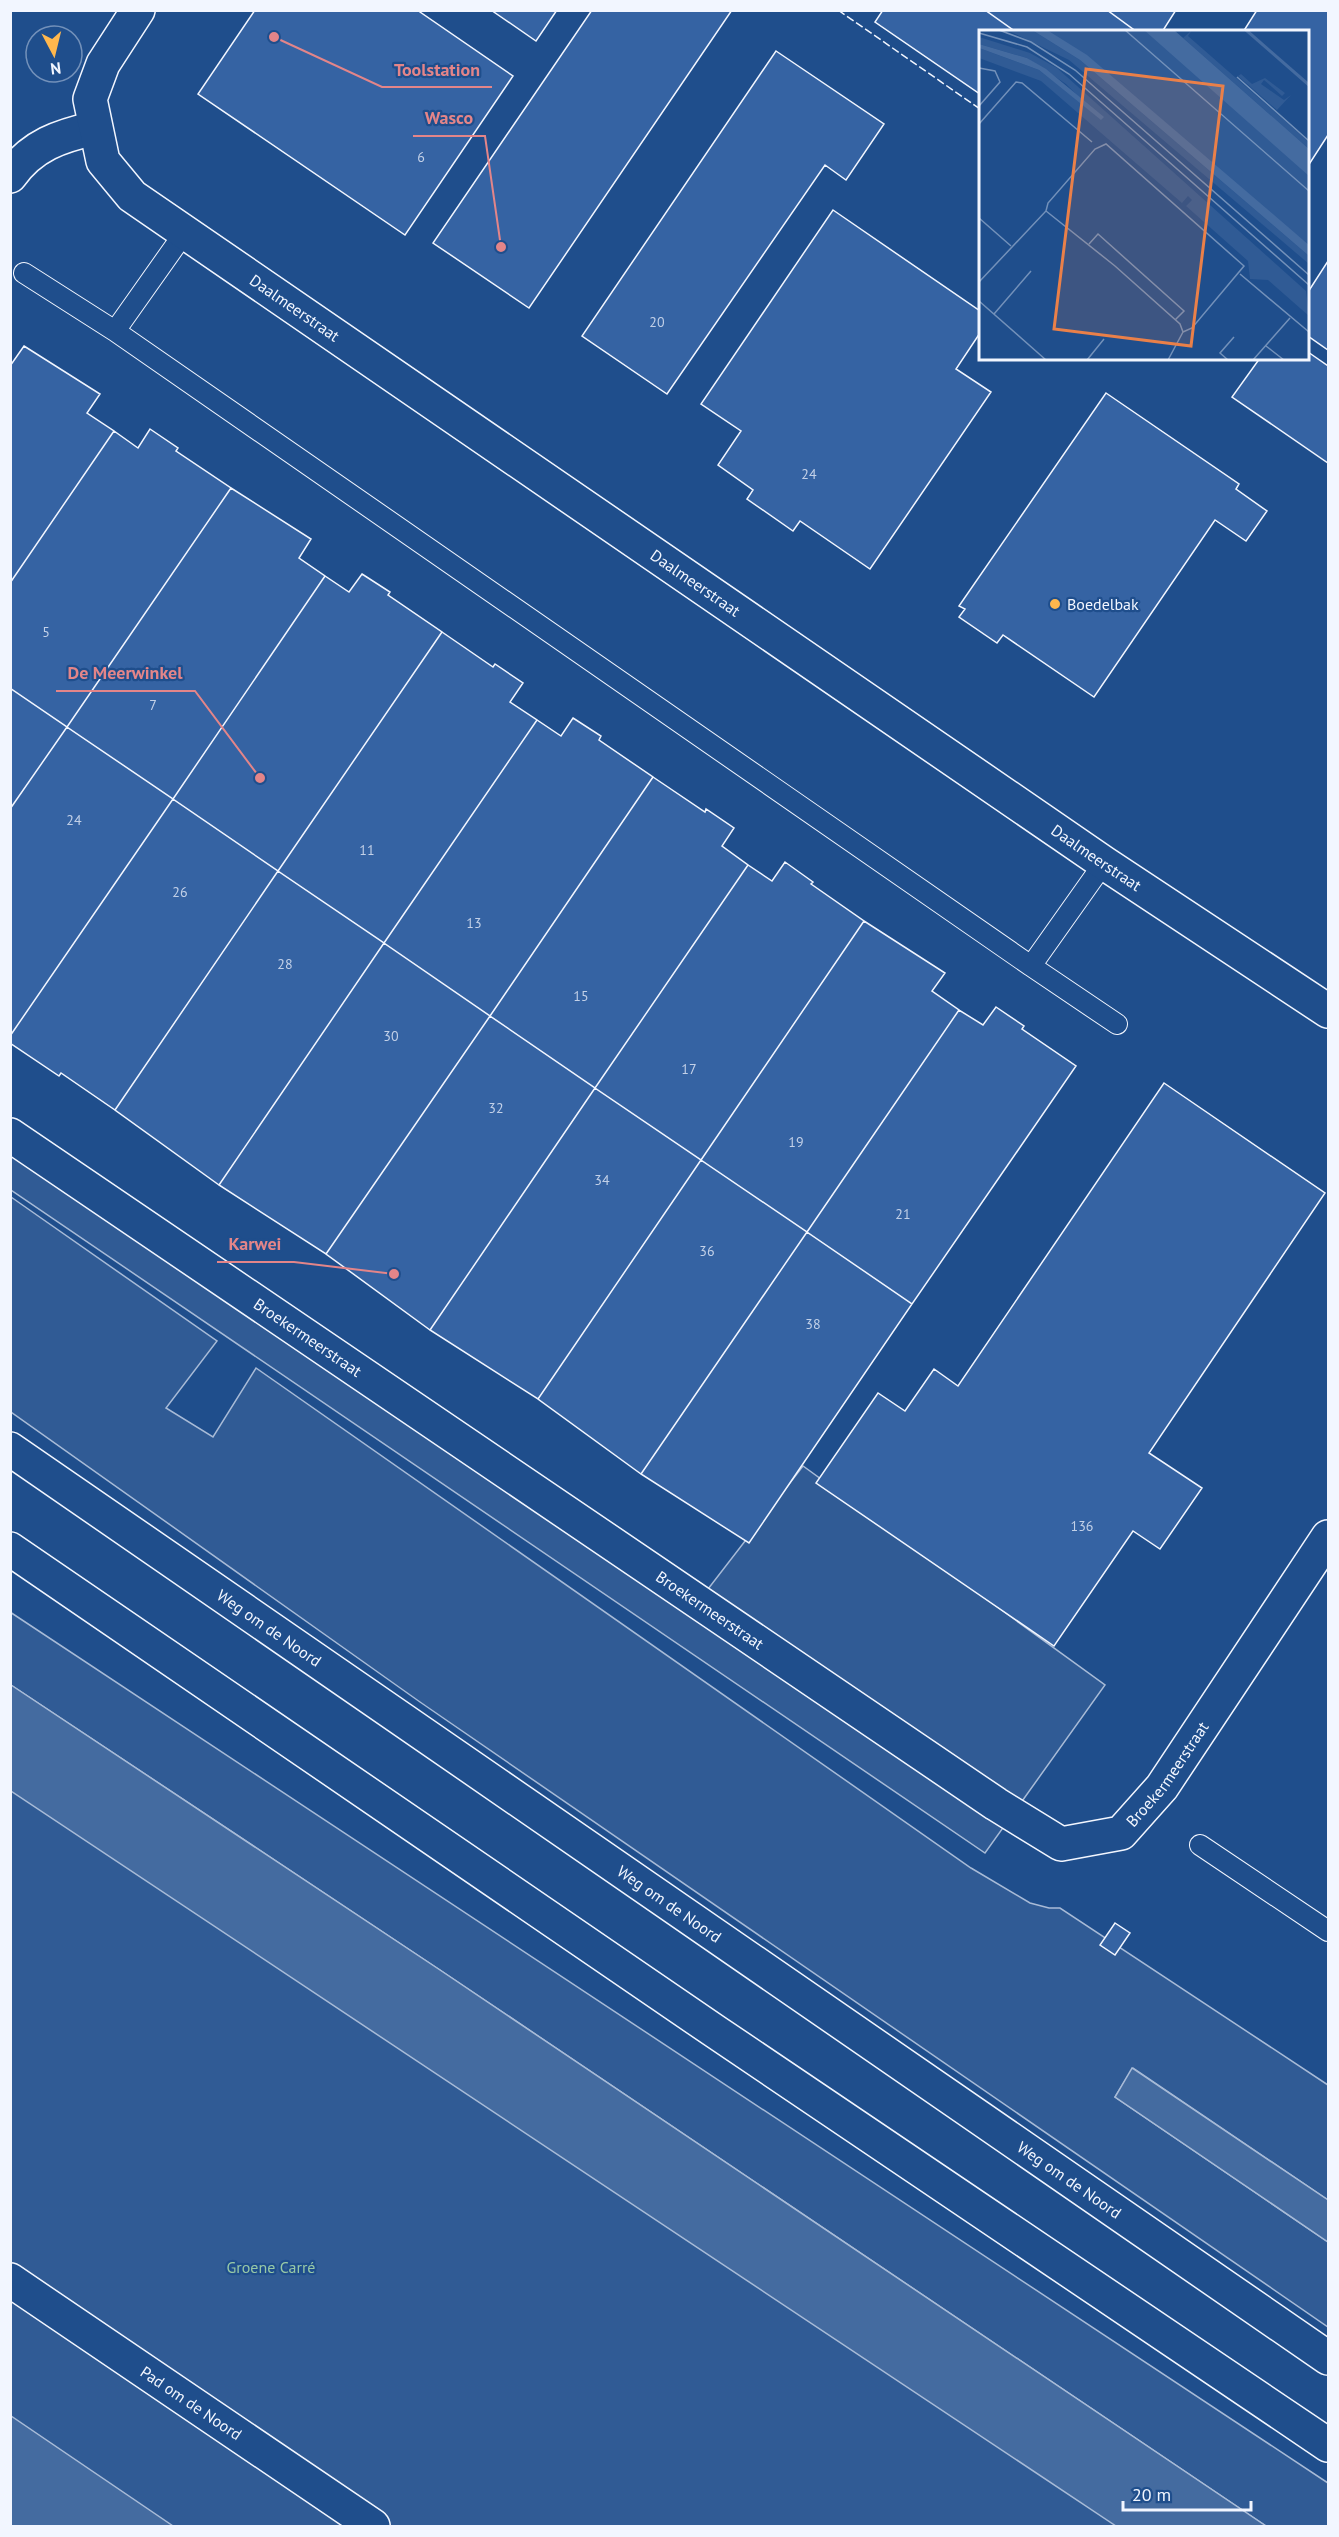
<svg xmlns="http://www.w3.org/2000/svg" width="1339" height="2537" viewBox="0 0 1339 2537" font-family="'PT Sans',sans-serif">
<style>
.built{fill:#305b95;stroke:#a8bbd7;stroke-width:1.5}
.water{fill:#446ba0;stroke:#a8bbd7;stroke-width:1.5}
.building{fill:#3563a3;stroke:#f2f6ff;stroke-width:1.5}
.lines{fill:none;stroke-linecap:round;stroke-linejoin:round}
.lane-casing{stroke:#f2f6ff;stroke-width:22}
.street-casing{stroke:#f2f6ff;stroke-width:36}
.secondary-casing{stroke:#f2f6ff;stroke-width:36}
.highway-casing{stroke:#f2f6ff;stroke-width:36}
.lane{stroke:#1f4e8c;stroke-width:20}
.street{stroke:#1f4e8c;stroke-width:33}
.secondary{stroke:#1f4e8c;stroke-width:33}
.highway{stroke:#1f4e8c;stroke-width:33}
.fence{stroke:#f2f6ff;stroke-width:1.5;stroke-dasharray:8 3;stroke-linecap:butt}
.poi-dot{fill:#ffb74d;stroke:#1f4e8c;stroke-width:2}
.labels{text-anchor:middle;stroke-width:4.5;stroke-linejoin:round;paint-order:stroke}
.number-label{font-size:14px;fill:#c3d1e8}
.street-label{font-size:16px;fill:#f2f6ff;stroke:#1f4e8c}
.poi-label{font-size:16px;fill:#f2f6ff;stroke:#1f4e8c;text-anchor:start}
.park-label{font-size:16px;fill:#97c8a6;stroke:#1f4e8c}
.inset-river{fill:none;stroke:#446ba0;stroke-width:3}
.inset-road{fill:none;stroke:#7391ba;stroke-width:1.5}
.view{fill:#ea8049;fill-opacity:0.15;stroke:#ea8049;stroke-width:3}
.inset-edge{fill:none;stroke:#f2f6ff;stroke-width:3}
.leader{fill:none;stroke:#e38589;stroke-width:2}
.callout-dot{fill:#e38589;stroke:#1f4e8c;stroke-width:2}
.callout-label{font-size:18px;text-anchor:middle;font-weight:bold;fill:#e38589;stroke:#1f4e8c;stroke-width:4.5;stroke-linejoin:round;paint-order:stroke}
</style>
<rect width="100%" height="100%" fill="#1f4e8c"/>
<!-- built -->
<path class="built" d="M10 1135 698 1602 803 1466 1105 1685 985 1853 11 1190Z
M11 1197 217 1341 166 1408 213 1437 256 1368 971 1868 1030 1903 1049 1908H1060L1328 2085V2200L1133 2068 1115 2097 1328 2242V2327L420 1702 11 1412Z
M10 1612 1328 2483V2526H1266L440 1970 11 1685Z
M10 1787 1137 2526H134L11 2441Z"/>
<!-- water -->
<path class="water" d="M11 1685 440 1970 1266 2526H1116L11 1791Z
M1132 2068 1328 2200V2242L1115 2097Z
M10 2416H11L173 2526H11Z"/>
<!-- building -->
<path class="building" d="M255 10H417L513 76 405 235 198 94Z
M491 10H557L536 41Z
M592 10H732L529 308 433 243Z
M883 10H985L1016 32H980V94L875 22Z
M985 10H1107L1137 32H1016Z
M1107 10H1176L1162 32H1137Z
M1257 10H1328V135L1308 166V32H1243Z
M776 51 884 124 846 180 825 165 667 394 582 336Z
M833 210 980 311V333L956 369 991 392 870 569 800 521 793 531 747 499 753 490 718 465 741 431 701 404Z
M1328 261V350L1308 336V292Z
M24 346 100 394 87 413 114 431 10 583V366Z
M1308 352 1328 366V463L1232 397 1260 358H1308Z
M1106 393 1239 484 1236 489 1267 511 1246 541 1215 520 1094 697 1003 635 997 643 959 617 965 609 959 606Z
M150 429 178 448 176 451 231 488 67 727 10 688V583L114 431 138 448Z
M231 488 311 539 299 558 325 576 173 799 67 727Z
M362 574 390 592 388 595 442 632 278 871 173 799 325 576 349 592Z
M442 632 493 667 495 664 523 683 510 702 537 720 384 943 278 871Z
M10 688 67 727 10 809Z
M573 718 601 736 599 740 653 777 490 1016 384 943 537 720 561 736Z
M67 727 173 799 10 1036V809Z
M653 777 705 812 706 809 734 828 722 846 748 865 595 1088 490 1016Z
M173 799 278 871 115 1110 61 1073 59 1076 10 1043V1036Z
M785 862 813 882 811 884 864 921 701 1160 595 1088 748 865 772 881Z
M278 871 384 943 219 1185 115 1110Z
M864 921 945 973 932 991 959 1010 807 1232 701 1160Z
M384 943 490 1016 326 1254 219 1185Z
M996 1007 1024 1026 1022 1029 1076 1066 912 1304 807 1232 959 1010 983 1025Z
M490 1016 595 1088 430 1330 326 1254Z
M1164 1083 1325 1193 1149 1453 1202 1488 1160 1549 1133 1531 1054 1646 816 1483 878 1393 905 1411 934 1369 958 1386Z
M595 1088 701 1160 538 1399 430 1330Z
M701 1160 807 1232 641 1474 538 1399Z
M807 1232 912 1304 749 1543 641 1474Z
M1115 1923 1130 1933 1115 1955 1100 1945Z"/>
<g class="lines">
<defs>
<path id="lane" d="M185 232 115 331 1031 966 1104 863
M24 273 115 331
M1031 966 1117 1024
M1200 1845 1328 1931"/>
<g id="street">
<path d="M10 176C32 145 60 136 95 128"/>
<path id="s1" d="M10 1135 996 1804 1061 1844 1121 1833 1162 1787 1328 1537"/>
<path id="s2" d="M10 2280 373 2526"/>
</g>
<g id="secondary">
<path id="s3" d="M138 10 103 64 90 99 103 161 132 196 1104 863 1328 1011"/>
</g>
<g id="highway">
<path id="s4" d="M10 1449 1328 2358"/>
<path d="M10 1549 716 2032 1328 2445"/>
</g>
</defs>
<!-- lane casing -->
<use href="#lane" class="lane-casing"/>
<!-- street casing -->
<use href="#street" class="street-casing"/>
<!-- secondary casing -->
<use href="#secondary" class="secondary-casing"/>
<!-- highway casing -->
<use href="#highway" class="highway-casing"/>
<!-- lane -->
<use href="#lane" class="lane"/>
<!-- street -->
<use href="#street" class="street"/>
<!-- secondary -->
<use href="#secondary" class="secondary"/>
<!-- highway -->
<use href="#highway" class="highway"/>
<!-- fence -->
<path class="fence" d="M838 10 980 109"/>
</g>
<!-- markers -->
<circle class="poi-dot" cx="1055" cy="604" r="6"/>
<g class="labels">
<!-- number labels -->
<g class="number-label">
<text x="421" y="162">6</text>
<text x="657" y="327">20</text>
<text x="809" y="479">24</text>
<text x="46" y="637">5</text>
<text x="153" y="710">7</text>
<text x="74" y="825">24</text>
<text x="367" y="855">11</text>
<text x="180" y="897">26</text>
<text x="474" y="928">13</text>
<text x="285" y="969">28</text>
<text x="581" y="1001">15</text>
<text x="391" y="1041">30</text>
<text x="689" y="1074">17</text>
<text x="496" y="1113">32</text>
<text x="796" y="1147">19</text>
<text x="602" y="1185">34</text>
<text x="903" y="1219">21</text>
<text x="707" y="1256">36</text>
<text x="813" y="1329">38</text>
<text x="1082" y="1531">136</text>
</g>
<!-- street labels -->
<g class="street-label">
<text dy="6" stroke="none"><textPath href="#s3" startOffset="408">Daalmeerstraat</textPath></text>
<text dy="6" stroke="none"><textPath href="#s3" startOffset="894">Daalmeerstraat</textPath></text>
<text dy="6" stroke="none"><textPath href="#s3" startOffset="1380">Daalmeerstraat</textPath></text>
<text dy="6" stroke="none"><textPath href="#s1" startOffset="360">Broekermeerstraat</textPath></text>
<text dy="6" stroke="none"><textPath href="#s1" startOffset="846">Broekermeerstraat</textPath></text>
<text dy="6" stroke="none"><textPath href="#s4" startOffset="315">Weg om de Noord</textPath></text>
<text dy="6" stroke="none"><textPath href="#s1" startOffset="1404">Broekermeerstraat</textPath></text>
<text dy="6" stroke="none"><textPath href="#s4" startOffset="801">Weg om de Noord</textPath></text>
<text dy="6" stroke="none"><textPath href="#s4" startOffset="1287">Weg om de Noord</textPath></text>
<text dy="6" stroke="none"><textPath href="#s2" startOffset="219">Pad om de Noord</textPath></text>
</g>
<!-- poi labels -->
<g class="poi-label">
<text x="1067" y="610">Boedelbak</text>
</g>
<!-- park labels -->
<g class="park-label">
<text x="271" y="2273">Groene Carré</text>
</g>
</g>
<!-- overview -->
<g transform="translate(979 30)">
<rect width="330" height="330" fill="#1f4e8c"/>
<path d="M28 0H53L101 30 330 226V234L90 30ZM67 0H168L330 144V215ZM213 0 209 6 330 112V119L204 8ZM0 7 51 23 78 38 327 261 330 286 289 250 271 249 269 231 207 176 213 170 209 166 203 173 62 51 0 28V18L60 40 123 90 87 54 48 28 0 14ZM262 44 273 54 286 48 306 63 303 66 285 50 282 54 305 70 312 65 298 80 259 46Z" fill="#305b95"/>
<path d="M53 0H68L108 25 330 215V226L101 30ZM165 0H195L330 119V146ZM0 14 48 28 67 39 125 87 122 90 60 40 0 18Z" fill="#446ba0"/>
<path class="inset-river" d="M267 0 330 55"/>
<path class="inset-road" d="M20 0 52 12 96 40 330 245M146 0 330 161M0 3 48 17 90 44 330 255M0 38 16 41 21 52 0 76M258 47 330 111M0 94 37 52 43 53 113 112M67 181 136 236 201 294 204 302M0 188 32 216M110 214 119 204 205 281 196 290M261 244 330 302M0 252 67 181 69 173 116 119 127 114 265 236 213 298 204 302M0 271 67 330M15 284 52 241M287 316 305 330M108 330 125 309M189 330 204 302M249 330 241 323 255 307M274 330 311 288"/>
<path class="view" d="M107 39 244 56 212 316 75 299Z"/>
<rect width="330" height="330" class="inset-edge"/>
</g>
<!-- callouts -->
<path class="leader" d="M274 37L382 87H492M501 247L485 136H413M260 778L195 691H56M394 1274L294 1262H217"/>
<g class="callout-dot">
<circle cx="274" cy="37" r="6"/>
<circle cx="501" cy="247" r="6"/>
<circle cx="260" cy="778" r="6"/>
<circle cx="394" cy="1274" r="6"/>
</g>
<g class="callout-label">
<text x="437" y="76">Toolstation</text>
<text x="449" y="124">Wasco</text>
<text x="125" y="679">De Meerwinkel</text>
<text x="255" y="1250">Karwei</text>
</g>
<!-- border -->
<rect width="1339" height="2537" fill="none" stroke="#f2f6ff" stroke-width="24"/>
<!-- north arrow -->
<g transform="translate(54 54) rotate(173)"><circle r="28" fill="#1f4e8c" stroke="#7391ba" stroke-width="1.5"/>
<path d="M0-4.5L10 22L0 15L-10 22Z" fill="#ffb74d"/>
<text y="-9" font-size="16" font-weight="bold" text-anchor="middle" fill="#f2f6ff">N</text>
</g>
<!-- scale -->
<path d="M1123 2501v9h128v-9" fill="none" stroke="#f2f6ff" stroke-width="3"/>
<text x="1132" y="2501" font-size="18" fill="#f2f6ff" stroke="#1f4e8c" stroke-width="4.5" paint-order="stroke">20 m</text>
</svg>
